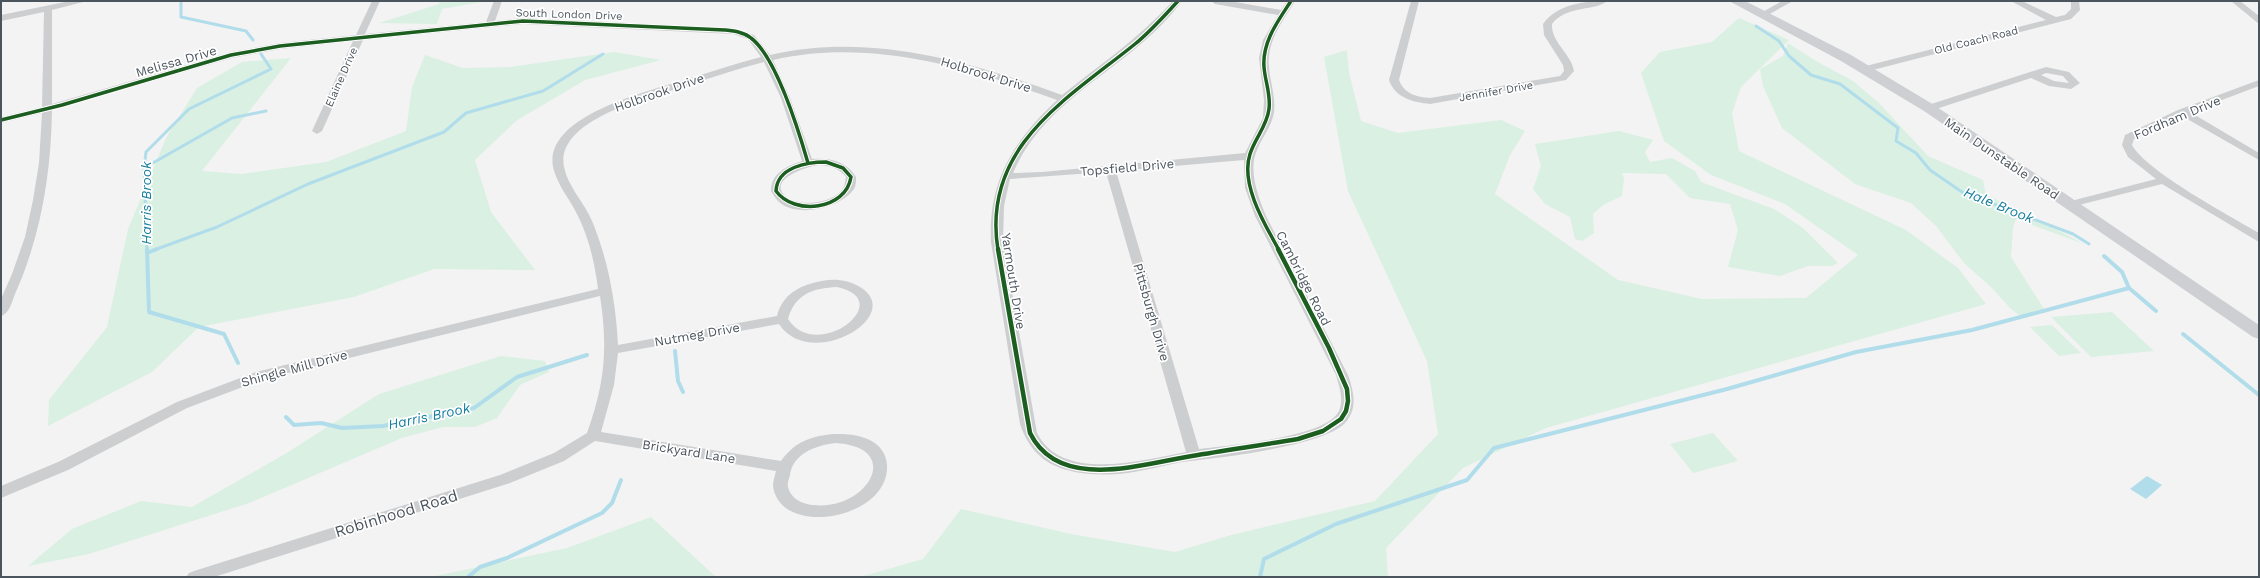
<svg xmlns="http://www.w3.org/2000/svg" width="2260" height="578" viewBox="0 0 2260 578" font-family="'Work Sans',sans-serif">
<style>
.green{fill:#daf0e3}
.water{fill:#b1ddeb}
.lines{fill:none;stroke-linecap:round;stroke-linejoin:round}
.stream-far1{stroke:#b1ddeb;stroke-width:3}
.stream{stroke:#b1ddeb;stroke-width:4}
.street{fill:#cdced0;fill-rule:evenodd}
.secondary{fill:#cdcfd2;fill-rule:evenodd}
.cycleway-far1-casing{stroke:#fff;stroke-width:5.5}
.cycleway-casing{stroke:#fff;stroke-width:7}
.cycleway-far1{stroke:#1b5e20;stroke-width:3.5}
.cycleway{stroke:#1b5e20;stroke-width:4.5}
.labels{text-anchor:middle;stroke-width:3.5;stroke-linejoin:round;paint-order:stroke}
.far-street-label{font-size:11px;fill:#4b555e;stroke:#fff}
.street-label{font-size:13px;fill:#4b555e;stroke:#fff}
.water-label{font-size:14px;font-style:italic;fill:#177e9f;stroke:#fff}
.near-street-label{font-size:16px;fill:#4b555e;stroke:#fff}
</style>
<rect width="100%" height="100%" fill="#f3f3f3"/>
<!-- green -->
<path class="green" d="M440 1H487L442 9 437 24 379 23 439 4Z
M1739 18 1789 40 1741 87 1732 113 1739 151 1906 230 1958 268 1986 304 1546 428 1463 468 1386 548 1388 577H860L923 559 961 509 1071 534 1175 552 1231 535 1375 501 1438 434 1427 361 1348 191 1324 57 1347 50 1349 73 1361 121 1398 133 1501 120 1525 131 1510 155 1495 194 1618 280 1702 299 1806 298 1858 255 1785 204 1711 175 1664 141 1641 73 1660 52 1712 42Z
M1788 43 1816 61 1853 81 1879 103 1928 156 1983 180 1986 195 2020 210 2084 244 2016 219 2013 228 2011 257 2046 312 2023 318 2011 309 1991 287 1964 263 1936 226 1911 203 1855 184 1782 128 1763 86 1760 69 1783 56Z
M614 52 661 60 585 80 516 121 475 160 491 212 535 270 434 269 354 297 199 327 152 372 48 426 49 400 107 327 128 229 166 138 197 88 242 62 291 58 202 171 242 174 326 162 406 131 412 87 425 55 463 68 510 67Z
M1619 131 1653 140 1645 152 1650 162 1672 158 1695 171 1701 182 1774 209 1803 228 1838 263 1832 266H1808L1780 276 1728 267 1738 230 1730 204 1690 198 1666 174 1622 173 1624 178 1622 196 1603 205 1593 214 1594 233 1582 241 1575 239 1570 217 1545 204 1533 189 1541 166 1535 144Z
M2112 312 2154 351 2091 357 2051 317Z
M2052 325 2081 353 2059 356 2030 327Z
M501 356 545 361 549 372 520 385 497 418 475 427H443L402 438 249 503 89 554 28 566 72 529 141 501 192 507 285 454 379 394Z
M1713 433 1738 461 1693 473 1670 444Z
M651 517 716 577H431L567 548Z"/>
<!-- water -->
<path class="water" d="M2147 476 2162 485 2146 499 2130 489Z"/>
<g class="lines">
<!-- stream-far1 -->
<path class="stream-far1" d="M181 1V17L246 31 253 40
M1756 26 1779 41 1789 56 1811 75 1840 84 1898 128 1896 141 1916 153 1930 170 1962 192 2073 234 2089 244
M144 168 232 118 266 111
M147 250 144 168 146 152 189 109 271 69 261 54
M154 250 217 227 308 184 444 132 466 113 543 91 603 54"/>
<!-- stream -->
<path class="stream" d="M147 249 149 312 224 334 238 363
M147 253 157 249
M2104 256 2122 272 2129 288 2156 311
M2183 334 2259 395
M675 351 678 381 683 392
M286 417 294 425 321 423 342 428 383 426 474 408 517 377 587 355
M468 577 480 567 507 558 602 513 612 503 621 480
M1260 577 1264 559 1336 524 1467 480 1494 448 1727 389 1856 352 1972 330 2129 288"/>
<!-- street -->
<path class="street" d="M70 1H87L52 10V104L231 52 280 43 356 35 372 1H380L365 34 486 22 494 1H502L495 21 523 18 733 28 754 35 770 55C870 32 968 61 1062 95 1101 64 1140 37 1173 1H1182C1133 68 1048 93 1013 173L1042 172 1245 153 1263 118 1264 100 1259 58 1263 40 1278 15 1215 4 1211 1H1230L1281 10 1287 1H1295C1283 21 1266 42 1269 67 1270 82 1276 97 1274 112 1272 126 1263 136 1258 148 1247 169 1258 196 1266 216L1348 375C1354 392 1358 409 1345 423 1323 446 1224 457 1190 461 1166 464 1143 472 1119 474 1102 475 1084 475 1067 470 1043 464 1028 448 1020 424L991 242C988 181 1014 140 1057 100 966 67 870 38 773 60L790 98 812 159C831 158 846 161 856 177 856 181 856 186 854 189 841 208 796 219 778 201 775 198 773 194 771 191 771 173 787 166 802 161L781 98 764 62C737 69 710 78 683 87 651 97 555 119 564 167 568 187 584 202 592 221 608 259 616 303 618 345L777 316C782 297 795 288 813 283 828 278 846 278 860 287 907 316 810 372 779 324L618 353 614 385 601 432 781 461C788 451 797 443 809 439 832 430 885 430 887 465 890 519 780 539 773 486 773 482 775 475 776 471L595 441 564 461 510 483 214 577H186L189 573 194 571 500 475 554 453 587 433C605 383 608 348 600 296L264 379 187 408 68 470 1 498V486L58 462 177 402 256 372 598 289C595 264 589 238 578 216 570 199 557 185 553 167 544 117 643 93 677 82 705 74 733 64 761 57L748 39 733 34 523 24 363 40 322 131 317 134 312 131 353 41 280 49 232 58 52 110C51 174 41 236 15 294 12 302 9 314 1 316V299L12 274 25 237 33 200 39 163 42 113 1 123V117L42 107 44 12 1 21V15ZM1244 160 1245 188 1255 216 1336 375C1339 386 1344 399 1339 411 1326 438 1228 445 1199 449L1116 171ZM820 165C830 166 839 168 846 177 845 180 845 184 844 186 838 203 799 208 786 197 766 179 808 166 820 165ZM1106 172 1186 452C1142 460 1062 483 1037 433L1003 242 1004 206 1010 179ZM837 287C899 300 817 364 788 319 795 294 813 288 837 287ZM836 443C908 448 863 516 807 504 798 502 790 496 788 487 787 483 789 479 790 475 793 453 817 445 836 443Z
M1411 1H1419L1399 80C1404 94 1417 97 1430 98L1560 76 1564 71 1563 65 1544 35 1543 24C1557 4 1585 1 1607 1 1597 11 1566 5 1552 24 1551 43 1571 53 1574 71L1566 80 1430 104C1413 102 1395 98 1389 80Z
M1782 1H1793L1766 16 1763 17 1759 14Z
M2011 1H2022L2056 17 2065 15 2071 9V1H2079L2080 10 2071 19 1865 72 1860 69 1862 67 2046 20Z
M2231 1H2240L2259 16V24Z
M2046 67 2069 72 2080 83 2071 89 2049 86 2031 78 1933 110 1929 111 1924 108 1925 106ZM2046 73 2063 76 2069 83 2054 81 2041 75Z
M2259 80V86L2190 112 2259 153V160L2182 116 2134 139 2132 145C2146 171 2230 216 2259 233V242L2162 184 2071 207 2065 204 2067 202 2156 179 2128 157 2122 145 2125 135 2178 110Z"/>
<!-- secondary -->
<path class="secondary" d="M1729 1H1745L1851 55 1934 105 2259 325V339L2253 337 1924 111 1841 61Z"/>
<defs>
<path id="cycleway-far1" d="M1 120 62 105 231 55 280 46 523 21 725 30C734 31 744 32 751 38 776 57 799 132 808 163
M826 162 843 168 851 177C846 210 794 216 776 191 777 167 807 162 826 162Z
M998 250C981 147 1067 99 1135 44 1151 31 1164 16 1178 1
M1279 250C1265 225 1240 184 1250 154 1255 138 1267 126 1269 109 1271 95 1265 81 1264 67 1262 42 1278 21 1291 1"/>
<path id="cycleway" d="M998 249 1030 433C1059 492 1142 464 1192 456 1227 450 1263 445 1298 439L1323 431 1341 419 1346 411 1348 401 1347 389 1329 348 1278 249"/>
</defs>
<!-- cycleway-far1 casing -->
<use href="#cycleway-far1" class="cycleway-far1-casing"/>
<!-- cycleway casing -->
<use href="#cycleway" class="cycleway-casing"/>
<!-- cycleway-far1 -->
<use href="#cycleway-far1" class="cycleway-far1"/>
<!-- cycleway -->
<use href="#cycleway" class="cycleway"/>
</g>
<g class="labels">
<!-- far-street labels -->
<g class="far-street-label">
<text transform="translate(569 14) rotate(2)" y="4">South London Drive</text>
<text transform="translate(1976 40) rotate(-14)" y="4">Old Coach Road</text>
<text transform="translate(341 77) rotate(-66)" y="4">Elaine Drive</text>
<text transform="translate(1496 91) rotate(-10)" y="4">Jennifer Drive</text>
</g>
<!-- street labels -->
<g class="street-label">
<text transform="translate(176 61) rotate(-16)" y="5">Melissa Drive</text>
<text transform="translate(986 74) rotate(17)" y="5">Holbrook Drive</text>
<text transform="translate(659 92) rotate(-19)" y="5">Holbrook Drive</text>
<text transform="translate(2177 117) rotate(-23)" y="5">Fordham Drive</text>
<text transform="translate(2002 158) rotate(34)" y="5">Main Dunstable Road</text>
<text transform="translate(1127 167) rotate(-5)" y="5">Topsfield Drive</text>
<text transform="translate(1304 278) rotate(63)" y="5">Cambridge Road</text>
<text transform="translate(1014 281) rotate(81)" y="5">Yarmouth Drive</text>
<text transform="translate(1152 312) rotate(74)" y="5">Pittsburgh Drive</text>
<text transform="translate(697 334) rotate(-10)" y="5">Nutmeg Drive</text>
<text transform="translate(294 368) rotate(-15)" y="5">Shingle Mill Drive</text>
<text transform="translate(689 451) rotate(9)" y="5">Brickyard Lane</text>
</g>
<!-- water labels -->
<g class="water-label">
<text transform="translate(146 203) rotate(-90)" y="5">Harris Brook</text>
<text transform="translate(1999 205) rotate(22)" y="5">Hale Brook</text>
<text transform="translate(429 416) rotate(-12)" y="5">Harris Brook</text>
</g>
<!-- near-street labels -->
<g class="near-street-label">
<text transform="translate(396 513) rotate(-17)" y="6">Robinhood Road</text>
</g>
</g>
<!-- border -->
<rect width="2260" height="578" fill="none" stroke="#4b555e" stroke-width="4"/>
</svg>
